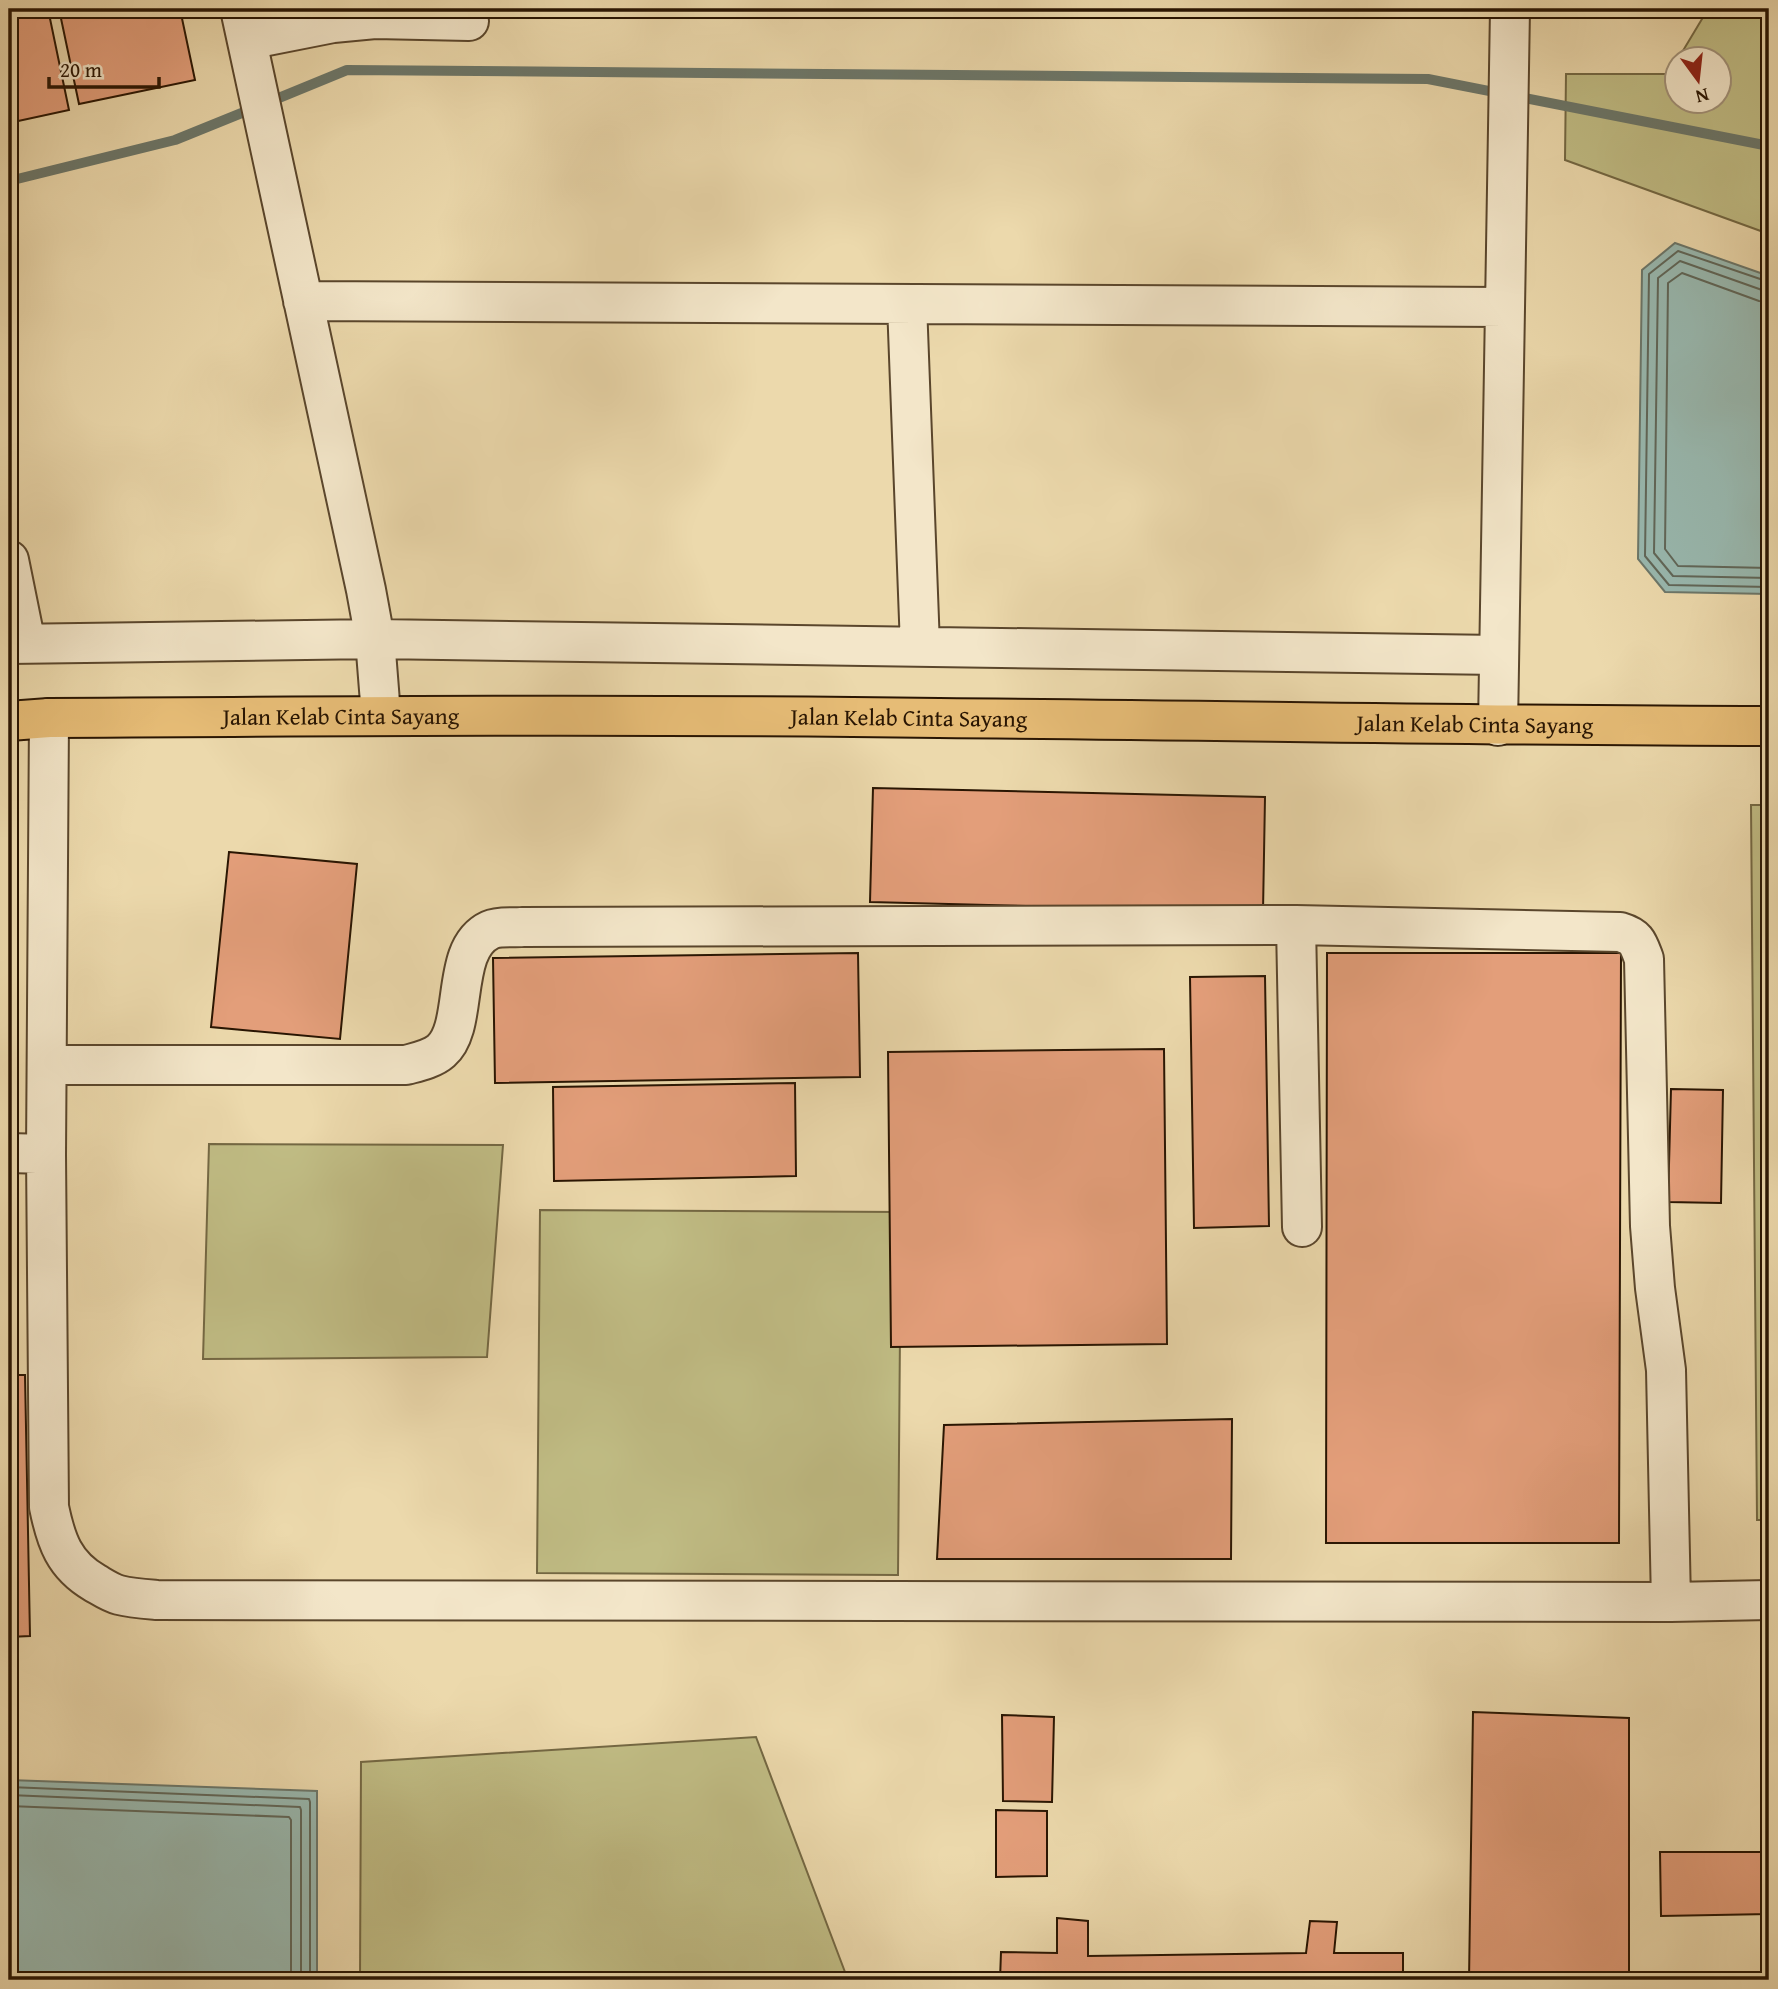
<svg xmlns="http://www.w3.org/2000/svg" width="1778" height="1989" viewBox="0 0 1778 1989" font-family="'Gentium Book Plus',serif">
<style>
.green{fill:#c0bc84;stroke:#746843;stroke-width:2}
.water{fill:#99b9b0;stroke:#6c776a;stroke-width:2}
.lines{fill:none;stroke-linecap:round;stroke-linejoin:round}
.shore{stroke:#616759;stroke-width:2}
.stream{stroke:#6c776a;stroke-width:10}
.building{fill:#e39e7a;stroke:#291502;stroke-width:2}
.minor-casing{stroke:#5a462c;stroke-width:42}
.major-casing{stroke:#291502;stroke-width:42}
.minor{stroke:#f3e6c9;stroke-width:38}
.major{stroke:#e6bc76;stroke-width:38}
.labels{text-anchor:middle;stroke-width:5;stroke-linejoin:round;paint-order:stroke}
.street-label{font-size:23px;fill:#291502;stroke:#f3e6c9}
</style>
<rect width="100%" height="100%" fill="#ecd9ac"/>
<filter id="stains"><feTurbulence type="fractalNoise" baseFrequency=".00286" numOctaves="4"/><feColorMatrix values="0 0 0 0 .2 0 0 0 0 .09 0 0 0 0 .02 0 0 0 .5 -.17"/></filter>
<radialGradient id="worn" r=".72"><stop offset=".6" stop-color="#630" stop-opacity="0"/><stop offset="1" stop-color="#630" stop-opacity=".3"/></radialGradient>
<!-- green -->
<path class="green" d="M1708 9H1769V234L1565 160 1566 74H1670L1676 63V102H1718V60L1678 59Z
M1751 805H1769V1520H1757Z
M209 1144 503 1145 487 1357 203 1359Z
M540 1210 901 1212 898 1575 537 1573Z
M756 1737 848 1980H360L361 1762Z"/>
<!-- water -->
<path class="water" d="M1675 243 1769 276V594L1665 592 1638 559 1642 270Z
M9 1780 317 1791V1980H9Z"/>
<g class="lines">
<!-- shore -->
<path class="shore" d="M1769 282 1678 251 1649 274 1645 556 1669 585 1769 587
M1769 291 1762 290 1680 261 1658 278 1654 553 1673 576 1769 578
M1769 302 1759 301 1682 273 1668 283 1665 549 1678 566 1769 568
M9 1787 309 1799 310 1802V1980
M9 1795 300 1807 301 1810V1980
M9 1806 289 1817 291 1820V1980"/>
<!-- stream -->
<path class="stream" d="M269 102 347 70 1428 79 1769 146
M9 181 175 140 254 108"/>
</g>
<!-- building -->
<path class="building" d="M9 9H48L69 110 9 123Z
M59 9H180L195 80 79 104Z
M873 788 1265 797 1263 912 870 902Z
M229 852 357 864 340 1039 211 1027Z
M858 953 860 1077 495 1083 493 958Z
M1327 953H1621L1619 1543H1326Z
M1265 976 1269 1226 1194 1228 1190 977Z
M1164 1049 1167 1344 891 1347 888 1052Z
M795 1083 796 1176 554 1181 553 1087Z
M1671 1089 1723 1090 1721 1203 1668 1202Z
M9 1375H25L30 1636 9 1637Z
M1232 1419 1231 1559H937L944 1425Z
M1473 1712 1629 1718V1979L1469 1980Z
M1002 1715 1054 1717 1052 1802 1003 1801Z
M996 1810 1047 1811V1876L996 1877Z
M1660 1852H1769V1914L1661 1916Z
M1057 1918 1088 1921V1956L1306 1953 1310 1921 1337 1922 1334 1953H1403V1980H1000L1001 1952 1057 1953Z"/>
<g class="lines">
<defs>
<path id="minor" d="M240 9 366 590 375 639 381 715
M247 40 333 23 375 19 469 21
M303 301 1505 307
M907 304 920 646
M9 560 26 644
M9 644 375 639 1499 655
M49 718 46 1154 49 1507C56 1541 64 1565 95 1583 102 1587 111 1593 119 1595 131 1598 145 1599 157 1600L1671 1602 1769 1600
M1498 726 1510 9
M1296 925 1302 1227
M47 1065H406C417 1062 432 1059 441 1051 470 1026 449 949 490 930 499 926 513 928 522 927L1296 925 1620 932C1637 937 1638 943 1644 959L1650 1226 1655 1288 1666 1370 1671 1602
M9 1153 46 1154"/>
<g id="major">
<path id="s1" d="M9 721 49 718C346 716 643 714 939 718 1216 720 1493 726 1769 726"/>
</g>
</defs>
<!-- minor casing -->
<use href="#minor" class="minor-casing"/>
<!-- major casing -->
<use href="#major" class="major-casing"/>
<!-- minor -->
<use href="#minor" class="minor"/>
<!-- major -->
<use href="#major" class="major"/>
</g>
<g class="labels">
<!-- street labels -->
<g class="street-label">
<text dy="8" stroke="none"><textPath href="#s1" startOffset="332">Jalan Kelab Cinta Sayang</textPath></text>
<text dy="8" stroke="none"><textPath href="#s1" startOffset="900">Jalan Kelab Cinta Sayang</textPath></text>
<text dy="8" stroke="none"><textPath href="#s1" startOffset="1466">Jalan Kelab Cinta Sayang</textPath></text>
</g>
</g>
<!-- margin -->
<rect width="1778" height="1989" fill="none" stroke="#ecd9ac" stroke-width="35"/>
<rect x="10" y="10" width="1757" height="1968" fill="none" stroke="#291502" stroke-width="3.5"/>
<rect x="18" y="18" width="1743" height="1954" fill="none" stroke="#291502" stroke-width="2"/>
<!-- north arrow -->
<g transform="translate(1698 80) rotate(165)"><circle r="33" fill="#f3e6c9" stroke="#a29279" stroke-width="2"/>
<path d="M0-5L12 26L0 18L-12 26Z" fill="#8f2418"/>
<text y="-10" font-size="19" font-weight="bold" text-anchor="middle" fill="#291502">N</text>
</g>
<!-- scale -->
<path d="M49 77v10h110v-10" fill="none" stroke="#291502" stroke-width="3.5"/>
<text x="60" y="77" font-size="21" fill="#291502" stroke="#f3e6c9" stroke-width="5" paint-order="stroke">20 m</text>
<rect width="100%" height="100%" filter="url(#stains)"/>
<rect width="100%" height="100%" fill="url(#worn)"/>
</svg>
